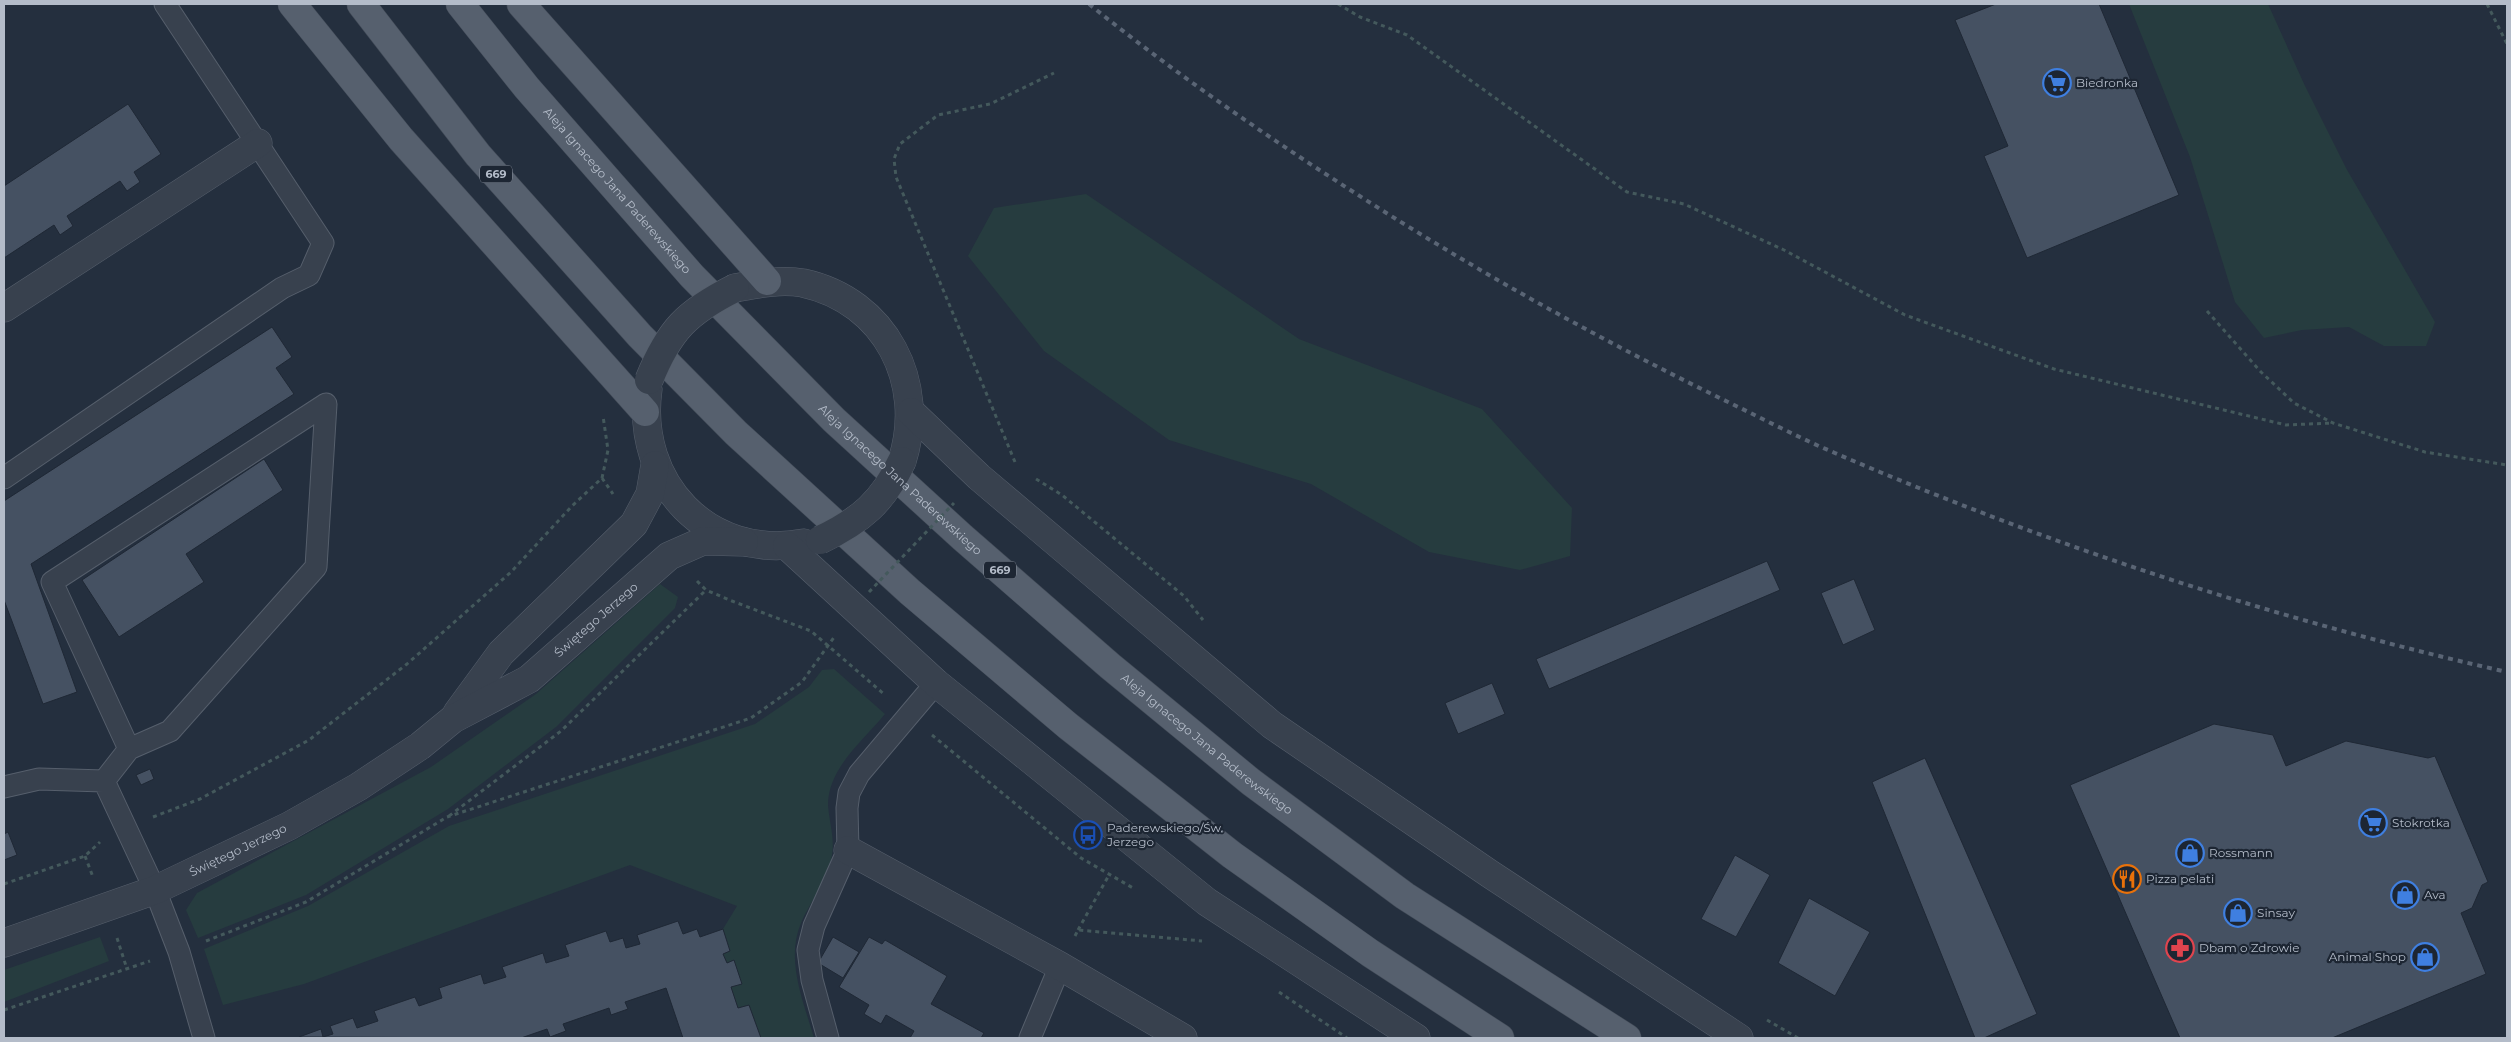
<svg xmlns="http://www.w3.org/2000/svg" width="2511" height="1042" viewBox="0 0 2511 1042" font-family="Montserrat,sans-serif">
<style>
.green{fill:#263c3f}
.building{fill:#455162;stroke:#1f2835}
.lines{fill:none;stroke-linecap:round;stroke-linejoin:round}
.service-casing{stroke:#565f6c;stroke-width:23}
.minor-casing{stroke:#565f6c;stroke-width:29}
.tertiary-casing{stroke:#565f6c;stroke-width:29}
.primary-casing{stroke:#414a57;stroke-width:29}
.path{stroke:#44595c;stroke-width:3;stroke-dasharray:4 4;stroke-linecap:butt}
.service{stroke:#38414e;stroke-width:21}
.minor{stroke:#38414e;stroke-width:28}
.tertiary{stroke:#38414e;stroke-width:28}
.primary{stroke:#56606e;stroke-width:28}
.rail{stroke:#5a6575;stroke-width:4;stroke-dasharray:5 5;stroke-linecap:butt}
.tertiary-bridge-casing{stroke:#565f6c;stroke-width:29;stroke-linecap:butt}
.path-bridge{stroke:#44595c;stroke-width:3;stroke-dasharray:4 4;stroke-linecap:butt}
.tertiary-bridge{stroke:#38414e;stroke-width:28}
.labels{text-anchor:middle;stroke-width:4.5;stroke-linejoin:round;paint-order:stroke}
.shield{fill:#1d2633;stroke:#878f9c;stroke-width:1}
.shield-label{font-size:11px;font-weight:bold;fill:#b4bcc9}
.poi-label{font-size:12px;fill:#b4bcc9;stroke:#1d2633;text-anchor:start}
.street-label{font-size:12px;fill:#b4bcc9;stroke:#1d2633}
</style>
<rect width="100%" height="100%" fill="#242f3e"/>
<!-- green -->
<path class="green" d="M2129 4H2268L2305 86 2346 168 2435 322 2426 346H2384L2349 327 2302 330 2264 338 2235 302 2190 157Z
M1086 194 1299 339 1482 409 1572 508 1570 556 1520 570 1429 552 1311 484 1169 440 1044 351 968 256 994 208Z
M660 584 678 597 675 608 556 727 448 809 306 895 198 938 186 910 197 893 431 767 536 694Z
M834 669 885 714C863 741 828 768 828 805 829 821 835 839 832 855 828 881 811 900 801 923 785 960 804 1003 814 1038H761L749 1005 738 1008 731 987 741 984 734 960 727 963 723 954 730 951 723 929 737 906 630 865 304 984 223 1005 204 949 308 906 449 826 755 724 809 687 822 670Z
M100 937 109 961 4 1002V970Z"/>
<!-- building -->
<path class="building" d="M1996 4H2099L2179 195 2027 258 1984 156 2008 146 1955 20Z
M128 104 161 154 134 172 140 182 127 191 120 181 67 216 73 226 60 235 54 225 4 258V186Z
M272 327 292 357 276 368 294 394 31 564 77 692 43 704 4 600V501Z
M264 459 283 490 186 554 204 582 119 637 82 580Z
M1767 561 1780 590 1549 689 1536 659Z
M1854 579 1875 630 1843 645 1821 593Z
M1492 683 1505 714 1458 734 1445 703Z
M2214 724 2273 735 2286 766 2346 741 2428 758 2435 756 2488 882 2482 885 2472 908 2461 913 2486 974 2332 1038H2180L2070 785Z
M1925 758 2037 1014 1984 1038H1975L1872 782Z
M150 769 154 779 141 785 136 775Z
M8 832 17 855 4 860V834Z
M1735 855 1770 875 1736 937 1701 919Z
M1809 898 1870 932 1835 996 1778 963Z
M678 921 683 934 697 929 700 937 723 929 730 951 723 954 727 963 734 960 742 984 731 987 738 1008 749 1005 761 1038H683L666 988 625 1002 628 1009 611 1015 609 1008 563 1024 566 1031 550 1037 547 1029 521 1038 299 1037 321 1029 323 1037 333 1034 330 1026 353 1018 357 1028 378 1021 374 1011 415 997 419 1006 442 998 439 988 481 974 484 984 506 977 502 967 543 953 546 963 569 956 565 945 606 931 610 942 623 938 626 948 640 944 637 935Z
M833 937 859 952 843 978 818 963Z
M869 937 882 944 885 940 947 976 931 1004 984 1033 981 1038H910L914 1031 886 1015 881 1024 864 1014 869 1005 839 987Z"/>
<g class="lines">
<defs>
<path id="service" d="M4 478 282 288 309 275 323 243 165 4
M104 781 129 749 170 731 316 567 326 404 52 582 129 749
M4 787 39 779 104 781 155 890 179 952 204 1038
M828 1038 812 980 808 950 814 926 848 850 847 808 849 793 859 774 936 683
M1030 1038 1060 966"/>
<path id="minor" d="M4 308 258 143
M848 850 1060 966 1183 1038"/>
<g id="tertiary">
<path d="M735 288C757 284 780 279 803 283 886 301 927 383 902 461"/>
<path d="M648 389C635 483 708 561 804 543"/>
<path d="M911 412 979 477 1272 725 1490 874 1739 1038"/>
<path d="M787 546 936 683 1207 902 1416 1038"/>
<path d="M457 713 501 653 634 524 650 494 655 465"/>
<path id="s1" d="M4 943 155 890 289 826 358 787 420 746 453 719 529 679 669 556 703 541 744 542"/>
</g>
<g id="primary">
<path d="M292 4 401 139 645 412"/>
<path d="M361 4 478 155 640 336 736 433 910 592 1068 726 1232 855 1370 953 1500 1038"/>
<path id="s2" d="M460 4 527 88 692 276 834 420 962 537 1110 666 1251 782 1405 896 1627 1038"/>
<path d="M521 4 767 281"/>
</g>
</defs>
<!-- service casing -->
<use href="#service" class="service-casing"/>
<!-- minor casing -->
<use href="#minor" class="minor-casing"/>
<!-- tertiary casing -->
<use href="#tertiary" class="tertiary-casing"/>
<!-- primary casing -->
<use href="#primary" class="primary-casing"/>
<!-- path -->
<path class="path" d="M1338 4 1360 17 1407 35 1627 192 1684 204 1784 250 1905 315 2054 369 2286 425 2333 423
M2487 4 2507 44
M2207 311 2261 372 2294 403 2333 423 2425 452 2507 465
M1015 462 896 177 894 159 900 144 938 115 990 104 1054 73
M602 478 613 494
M1036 479 1062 495 1184 596 1203 620
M697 581 706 590 732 601 811 631 885 695
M932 735 1081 858 1133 888
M449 816 561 731 706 590
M153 817 200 799 309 740 407 664 511 572 572 506 602 478 608 450 603 416
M85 856 93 877
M4 884 85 856 100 842
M1078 930 1109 875
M1075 936 1078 930 1202 941
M117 938 127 969
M206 941 306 902 447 817 751 718 802 682 835 636
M1279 992 1347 1038
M4 1010 150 961
M1767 1020 1798 1038"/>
<!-- service -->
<use href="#service" class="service"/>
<!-- minor -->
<use href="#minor" class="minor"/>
<!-- tertiary -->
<use href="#tertiary" class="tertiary"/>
<!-- primary -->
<use href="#primary" class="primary"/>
<!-- rail -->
<path class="rail" d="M1089 4C1183 80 1285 149 1388 214 1498 283 1611 345 1728 402 1759 417 1790 433 1821 447 2042 543 2272 619 2507 672"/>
<defs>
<path id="tertiary-bridge" d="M649 380C669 330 687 312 735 288
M820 540C860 521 883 502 902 461"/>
</defs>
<!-- tertiary-bridge casing -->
<use href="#tertiary-bridge" class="tertiary-bridge-casing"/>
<!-- path-bridge -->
<path class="path-bridge" d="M869 592 954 503"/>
<!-- tertiary-bridge -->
<use href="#tertiary-bridge" class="tertiary-bridge"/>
</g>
<!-- icons -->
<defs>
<symbol id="supermarket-ring" viewBox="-11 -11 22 22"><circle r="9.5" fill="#1d2633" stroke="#3f7fe0" stroke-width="1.5"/><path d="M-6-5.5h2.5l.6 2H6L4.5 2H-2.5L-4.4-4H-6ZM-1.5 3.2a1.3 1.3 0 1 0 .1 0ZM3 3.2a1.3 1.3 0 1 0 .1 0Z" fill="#3f7fe0"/></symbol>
<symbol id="bus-ring" viewBox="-11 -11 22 22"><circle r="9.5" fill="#1d2633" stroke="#1a4fb4" stroke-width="1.5"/><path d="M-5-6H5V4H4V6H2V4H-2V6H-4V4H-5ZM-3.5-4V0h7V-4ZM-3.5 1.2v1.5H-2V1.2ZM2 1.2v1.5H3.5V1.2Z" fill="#1a4fb4"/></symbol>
<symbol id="shop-ring" viewBox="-11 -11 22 22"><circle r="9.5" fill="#1d2633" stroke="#3f7fe0" stroke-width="1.5"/><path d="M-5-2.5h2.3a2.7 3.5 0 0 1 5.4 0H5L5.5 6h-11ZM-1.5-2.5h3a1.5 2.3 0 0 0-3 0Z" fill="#3f7fe0"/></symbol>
<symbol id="restaurant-ring" viewBox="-11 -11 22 22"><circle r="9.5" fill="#1d2633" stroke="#e8710a" stroke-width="1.5"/><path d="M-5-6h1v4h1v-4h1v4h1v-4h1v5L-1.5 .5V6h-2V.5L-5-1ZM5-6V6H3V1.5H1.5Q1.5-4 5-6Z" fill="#e8710a"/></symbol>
<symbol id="pharmacy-ring" viewBox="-11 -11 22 22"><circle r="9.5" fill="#1d2633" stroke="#e0444e" stroke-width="1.5"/><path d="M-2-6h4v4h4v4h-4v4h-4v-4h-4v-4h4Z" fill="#e0444e"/></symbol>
</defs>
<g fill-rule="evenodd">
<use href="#supermarket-ring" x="2041" y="67" width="32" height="32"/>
<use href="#supermarket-ring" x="2357" y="807" width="32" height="32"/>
<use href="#bus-ring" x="1072" y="819" width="32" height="32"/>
<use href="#shop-ring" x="2174" y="837" width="32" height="32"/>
<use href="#restaurant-ring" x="2111" y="863" width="32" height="32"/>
<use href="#shop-ring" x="2389" y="879" width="32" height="32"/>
<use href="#shop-ring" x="2222" y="897" width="32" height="32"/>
<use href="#pharmacy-ring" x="2164" y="932" width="32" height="32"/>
<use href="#shop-ring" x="2409" y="941" width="32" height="32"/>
</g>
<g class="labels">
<!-- shield labels -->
<g class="shield">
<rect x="480" y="165.5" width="32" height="17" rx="4"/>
<rect x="984" y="561.5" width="32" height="17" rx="4"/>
</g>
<g class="shield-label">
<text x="496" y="178">669</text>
<text x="1000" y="574">669</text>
</g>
<!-- poi labels -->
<g class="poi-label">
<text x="2076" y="87">Biedronka</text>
<text x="2392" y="827">Stokrotka</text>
<text x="1107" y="832">Paderewskiego/Św.<tspan x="1107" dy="14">Jerzego</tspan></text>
<text x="2209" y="857">Rossmann</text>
<text x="2146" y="883">Pizza pelati</text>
<text x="2424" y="899">Ava</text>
<text x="2257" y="917">Sinsay</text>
<text x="2199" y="952">Dbam o Zdrowie</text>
<text x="2406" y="961" text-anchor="end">Animal Shop</text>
</g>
<!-- street labels -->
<g class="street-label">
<text dy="4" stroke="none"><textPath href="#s2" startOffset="244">Aleja Ignacego Jana Paderewskiego</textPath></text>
<text dy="4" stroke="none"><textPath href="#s2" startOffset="649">Aleja Ignacego Jana Paderewskiego</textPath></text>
<text dy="4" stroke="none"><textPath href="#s1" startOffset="680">Świętego Jerzego</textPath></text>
<text dy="4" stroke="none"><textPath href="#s2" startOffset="1054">Aleja Ignacego Jana Paderewskiego</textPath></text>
<text dy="4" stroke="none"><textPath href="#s1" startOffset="252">Świętego Jerzego</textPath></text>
</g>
</g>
<!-- border -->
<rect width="2511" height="1042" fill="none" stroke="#b4bcc9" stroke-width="10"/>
</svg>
